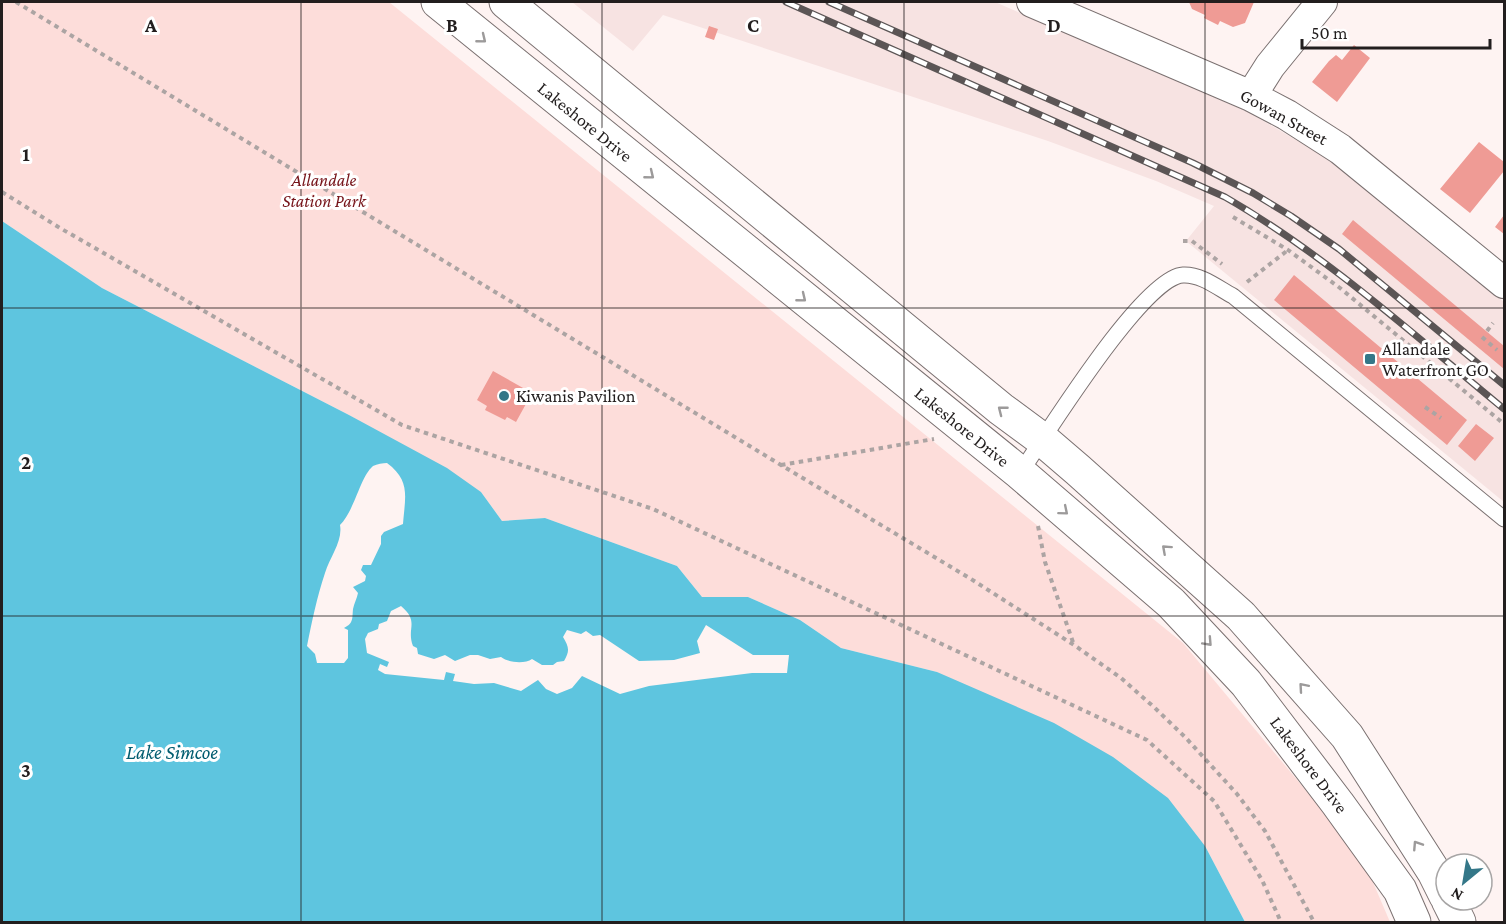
<svg xmlns="http://www.w3.org/2000/svg" width="1506" height="924" viewBox="0 0 1506 924" font-family="'Crimson Pro',serif">
<style>
.built{fill:#f7e3e2}
.green{fill:#fdddda}
.water{fill:#5ec5df;fill-rule:evenodd}
.building{fill:#ef9b95}
.lines{fill:none;stroke-linecap:round;stroke-linejoin:round}
.lane-casing{stroke:#7a7070;stroke-width:17}
.street-casing{stroke:#7a7070;stroke-width:32}
.secondary-casing{stroke:#7a7070;stroke-width:35}
.path{stroke:#aca4a3;stroke-width:4;stroke-dasharray:4.5 4.5;stroke-linecap:butt}
.lane{stroke:#fff;stroke-width:15}
.street{stroke:#fff;stroke-width:30}
.secondary{stroke:#fff;stroke-width:33}
.rail-casing{stroke:#5b5555;stroke-width:7}
.rail{stroke:#fff;stroke-width:4.5;stroke-dasharray:14;stroke-linecap:butt}
.oneway{stroke:#9c9a9a}
.grid{fill:none;stroke:#221e1e;stroke-width:1.5;stroke-opacity:0.55}
.poi-dot{fill:#347788;stroke:#fff;stroke-width:2}
.labels{text-anchor:middle;stroke-width:6;stroke-linejoin:round;paint-order:stroke}
.street-label{font-size:18px;fill:#221e1e;stroke:#fff}
.park-label{font-size:18px;font-style:italic;fill:#761319;stroke:#fff}
.poi-label{font-size:18px;fill:#221e1e;stroke:#fff;text-anchor:start}
.water-label{font-size:20px;font-style:italic;fill:#005c6f;stroke:#fff}
.grid-label{font-size:20px;text-anchor:middle;font-weight:bold;fill:#221e1e;stroke:#fff;stroke-width:6;stroke-linejoin:round;paint-order:stroke}
</style>
<rect width="100%" height="100%" fill="#fef3f2"/>
<!-- built -->
<path class="built" d="M572 2H995L1248 112 1315 151 1359 182 1504 302V502L1186 241 1214 206 1156 181 1048 141 663 15 633 51Z"/>
<!-- green -->
<path class="green" d="M2 2H389L1183 643 1363 859 1390 922H1245L1205 846 937 672 841 648 800 620 748 597H702L677 566 545 518 502 521 481 492 349 415 102 288 2 221Z"/>
<!-- water -->
<path class="water" d="M2 221 102 288 349 415 447 468 481 492 502 521 545 518 677 566 702 597H748L800 620 841 648 937 672 1054 723 1113 757 1168 798 1205 846 1245 922H2ZM387 463C411 481 405 497 403 524L384 532 381 536V544L371 565H363L361 570 366 576 365 581 353 587 358 593C357 598 354 604 353 609 352 618 354 623 344 628L348 630V658L344 663H317L315 654 307 646C312 621 317 597 325 573 330 557 343 541 340 525 355 510 360 477 373 466 377 464 383 463 387 463ZM401 606C420 622 406 628 413 646L417 648 418 654 434 659 445 655 455 661 470 655H478L490 659 501 657C509 663 525 664 532 659L542 665H553L557 662 564 661C570 651 569 647 563 637L567 630 581 634 586 631 593 636 600 635 639 661 674 660 700 653 697 641 706 625 753 655H789L787 673H752L649 686 620 694 582 676 572 688 557 694 546 689 538 680 521 691 494 683 474 684 453 681 455 674 446 672 444 680 385 674 378 670 380 664 387 667 389 662 367 653 365 639 368 633 378 629 379 624 387 621 391 611Z"/>
<!-- building -->
<path class="building" d="M1189 2H1254L1245 23 1233 27 1220 21 1218 25 1204 18 1205 15 1192 9Z
M709 26 718 29 714 40 705 37Z
M1354 45 1370 58 1337 102 1312 82 1329 61 1336 55 1342 60Z
M1479 142 1504 162V171L1470 213 1440 189Z
M1504 215V234L1495 227Z
M1353 220 1504 346V369L1342 234Z
M1294 275 1467 420 1447 445 1274 300Z
M493 371 532 393 516 422 507 417 505 420 485 410 487 406 477 400Z
M1476 424 1494 438 1475 461 1458 446Z"/>
<g class="lines">
<defs>
<path id="lane" d="M1020 473C1045 437 1143 277 1183 275 1201 274 1218 288 1233 296L1504 519"/>
<path id="street" d="M1032 2 1251 96 1287 115 1340 149 1504 283
M1251 96 1270 66 1322 2"/>
<path id="secondary" d="M438 2 1020 473 1171 603 1246 683 1338 804 1400 890 1414 922
M506 2 1001 409 1043 440 1078 470 1241 616 1347 736 1434 872 1446 896
M1448 900 1459 922"/>
</defs>
<!-- lane casing -->
<use href="#lane" class="lane-casing"/>
<!-- street casing -->
<use href="#street" class="street-casing"/>
<!-- secondary casing -->
<use href="#secondary" class="secondary-casing"/>
<!-- path -->
<path class="path" d="M16 2 781 465 971 579 1074 645 1121 678 1155 708 1186 738 1237 794 1265 831 1314 922
M2 192 60 228 402 425 653 509 1147 740 1214 801 1262 880 1281 922
M1233 217 1288 250 1340 288 1504 424
M1183 241H1192L1222 264
M1247 282 1288 250
M1487 331 1493 323
M1482 337 1497 350
M1425 407 1441 418
M781 465 934 439
M1038 526 1045 562 1074 645"/>
<!-- lane -->
<use href="#lane" class="lane"/>
<!-- street -->
<use href="#street" class="street"/>
<!-- secondary -->
<use href="#secondary" class="secondary"/>
<defs>
<path id="rail" d="M786 2 1225 197C1326 255 1414 335 1504 409
M829 2 1193 163 1253 193 1291 216 1339 249 1504 385"/>
</defs>
<!-- rail casing -->
<use href="#rail" class="rail-casing"/>
<!-- rail -->
<use href="#rail" class="rail"/>
</g>
<!-- one-way arrows -->
<defs><path id="oneway-chevron" d="M-2-3.5L2.5 0L-2 3.5" fill="none" stroke-width="1.6" stroke-linecap="round" stroke-linejoin="round" transform="scale(1.5)"/></defs>
<g class="oneway">
<use href="#oneway-chevron" transform="translate(482 39) rotate(39)"/>
<use href="#oneway-chevron" transform="translate(650 175) rotate(39)"/>
<use href="#oneway-chevron" transform="translate(802 298) rotate(39)"/>
<use href="#oneway-chevron" transform="translate(1002 410) rotate(-142)"/>
<use href="#oneway-chevron" transform="translate(1064 511) rotate(40)"/>
<use href="#oneway-chevron" transform="translate(1166 549) rotate(-138)"/>
<use href="#oneway-chevron" transform="translate(1208 642) rotate(47)"/>
<use href="#oneway-chevron" transform="translate(1303 687) rotate(-131)"/>
<use href="#oneway-chevron" transform="translate(1417 845) rotate(-123)"/>
</g>
<!-- grid -->
<path class="grid" d="M301 2V922M602 2V922M904 2V922M1205 2V922M2 308H1504M2 616H1504"/>
<!-- markers -->
<g class="poi-dot">
<rect x="1364" y="353" width="12" height="12" rx="3"/>
<circle cx="504" cy="396" r="6"/>
</g>
<g class="labels">
<!-- street labels -->
<g class="street-label">
<text transform="translate(1284 117) rotate(29)" y="6">Gowan Street</text>
<text transform="translate(585 122) rotate(39)" y="6">Lakeshore Drive</text>
<text transform="translate(962 427) rotate(39)" y="6">Lakeshore Drive</text>
<text transform="translate(1309 765) rotate(53)" y="6">Lakeshore Drive</text>
</g>
<!-- park labels -->
<g class="park-label">
<text x="324" y="186">Allandale<tspan x="324" dy="21">Station Park</tspan></text>
</g>
<!-- poi labels -->
<g class="poi-label">
<text x="1382" y="355">Allandale<tspan x="1382" dy="21">Waterfront GO</tspan></text>
<text x="516" y="402">Kiwanis Pavilion</text>
</g>
<!-- water labels -->
<g class="water-label">
<text x="172" y="759">Lake Simcoe</text>
</g>
</g>
<g class="grid-label">
<text x="151" y="32">A</text>
<text x="452" y="32">B</text>
<text x="753" y="32">C</text>
<text x="1054" y="32">D</text>
<text x="26" y="161">1</text>
<text x="26" y="469">2</text>
<text x="26" y="777">3</text>
</g>
<!-- border -->
<rect width="1506" height="924" fill="none" stroke="#221e1e" stroke-width="6"/>
<!-- north arrow -->
<g transform="translate(1464 882) rotate(210)"><circle r="28" fill="#ffffff" stroke="#a7a5a5" stroke-width="1.5"/>
<path d="M0-4.5L10 22L0 15L-10 22Z" fill="#347788"/>
<text y="-9" font-size="16" font-weight="bold" text-anchor="middle" fill="#221e1e">N</text>
</g>
<!-- scale -->
<path d="M1302 39v9h188v-9" fill="none" stroke="#221e1e" stroke-width="3"/>
<text x="1311" y="39" font-size="18" fill="#221e1e" stroke="#ffffff" stroke-width="4.5" paint-order="stroke">50 m</text>
</svg>
